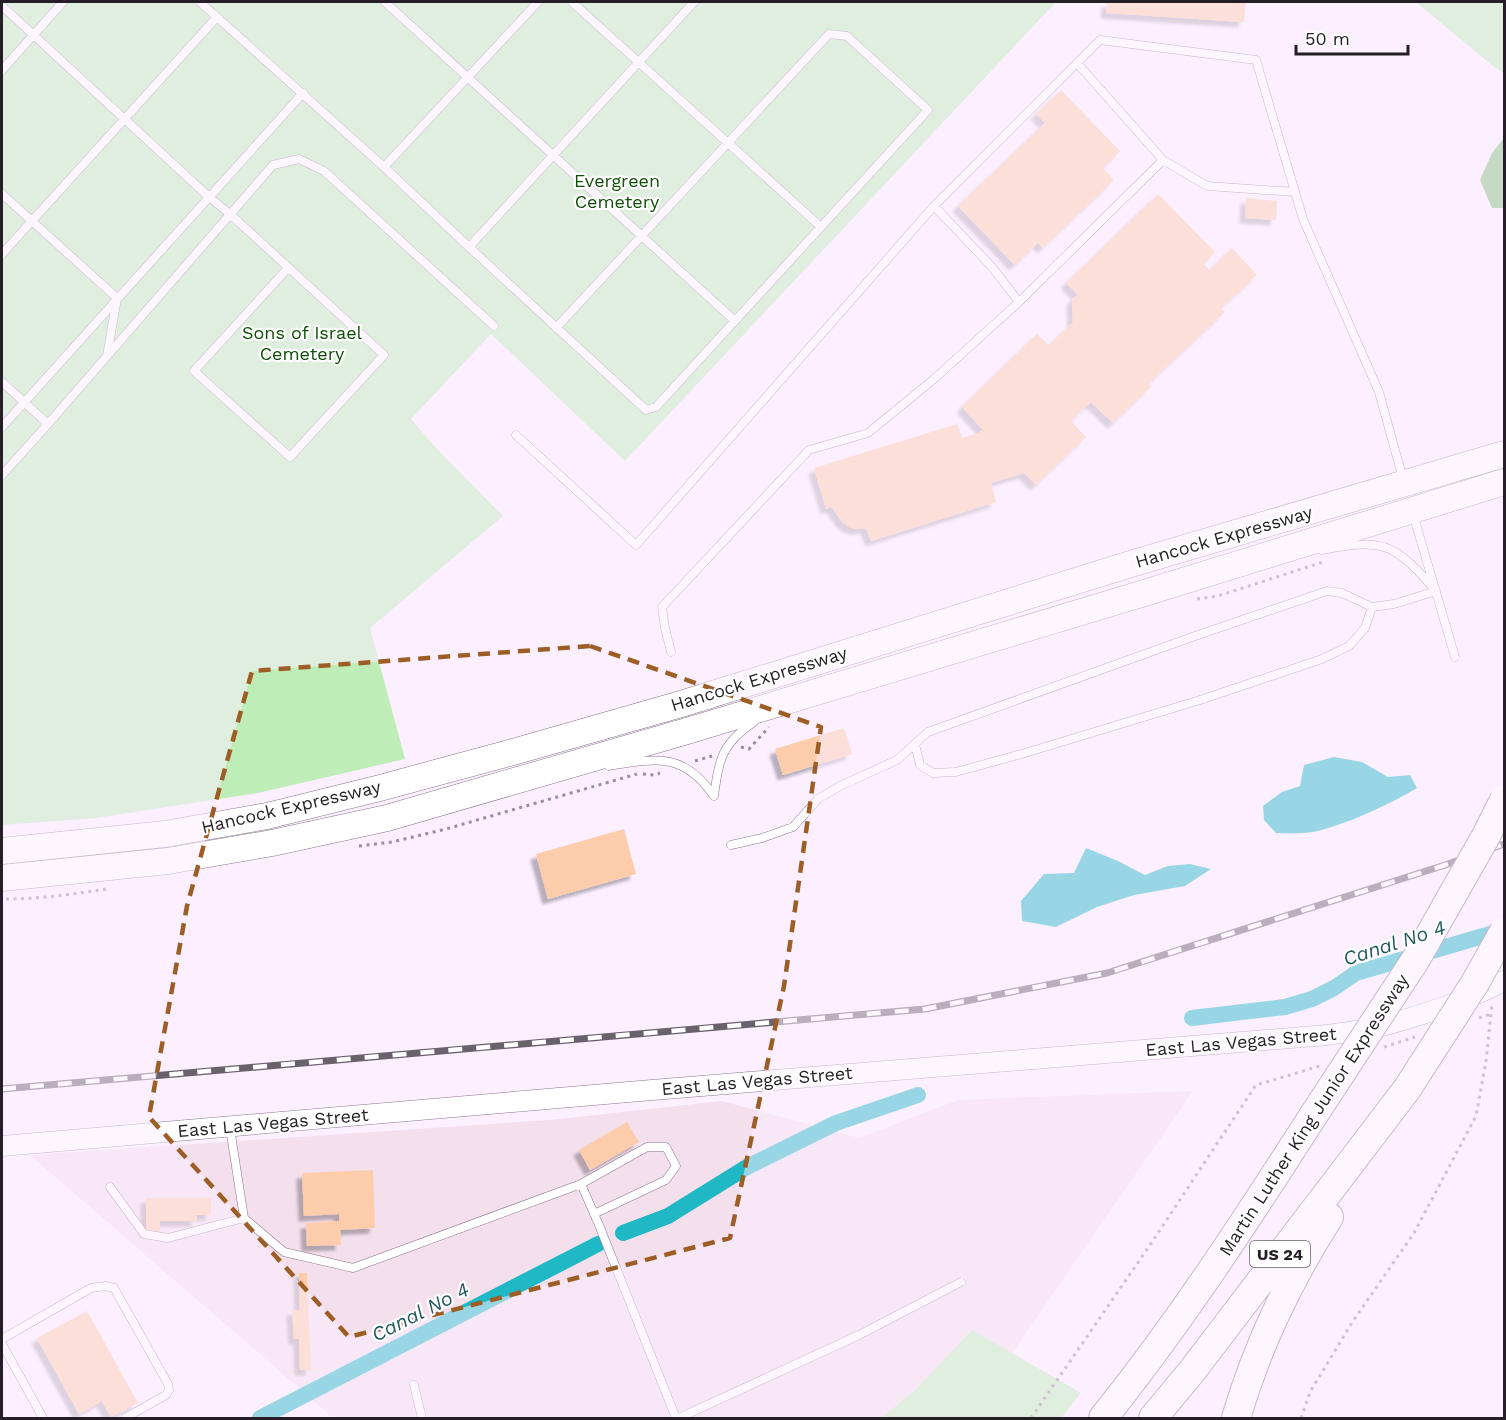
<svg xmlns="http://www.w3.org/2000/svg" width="1506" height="1420" viewBox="0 0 1506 1420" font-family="'Work Sans',sans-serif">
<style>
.industrial{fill:#f4dfed}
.green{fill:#bfedb8}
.forest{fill:#83c17b}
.water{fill:#20b8c5}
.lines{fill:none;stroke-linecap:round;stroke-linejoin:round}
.canal{stroke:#20b8c5;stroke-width:16}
.building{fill:#fdcdab;filter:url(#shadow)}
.service-casing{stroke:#8a778e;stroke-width:9}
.tertiary-casing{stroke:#8a778e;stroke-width:21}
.primary-casing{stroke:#8a778e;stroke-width:27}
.motorway-casing{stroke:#8a778e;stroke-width:30}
.path{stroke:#998f9b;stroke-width:3;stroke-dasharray:3 4.5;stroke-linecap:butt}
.service{stroke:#fff;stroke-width:8}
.tertiary{stroke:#fff;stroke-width:20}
.primary{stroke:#fff;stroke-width:26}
.motorway{stroke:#fff;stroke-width:28}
.rail-casing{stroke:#6a616c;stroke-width:7}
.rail{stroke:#fff;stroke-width:4.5;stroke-dasharray:14;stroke-linecap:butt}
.motorway-bridge-casing{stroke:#8a778e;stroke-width:30;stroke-linecap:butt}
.motorway-bridge{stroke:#fff;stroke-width:28}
.marked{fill:none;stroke:#9d5e25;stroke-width:4.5;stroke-dasharray:12 8;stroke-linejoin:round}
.labels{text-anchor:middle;stroke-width:4.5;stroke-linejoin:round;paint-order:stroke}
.shield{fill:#fff;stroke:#666268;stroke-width:1.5}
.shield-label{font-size:16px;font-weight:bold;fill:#251e27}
.park-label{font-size:18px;fill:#0e4e06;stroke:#fff}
.street-label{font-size:18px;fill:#251e27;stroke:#fff}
.water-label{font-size:20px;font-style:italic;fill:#1f585e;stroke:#fff}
</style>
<defs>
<filter id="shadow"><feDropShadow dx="-5.5" dy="5.5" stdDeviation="1.5" flood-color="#0004"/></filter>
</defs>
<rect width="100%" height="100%" fill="#fcefff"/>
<!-- industrial -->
<path class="industrial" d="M1193 1091 1012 1353 972 1331 912 1393 881 1418H332L322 1408 30 1155 550 1120 722 1101 859 1138 958 1100Z"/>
<!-- green -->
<path class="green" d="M2 2H1056L625 461 491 334 411 419 437 449 503 516 370 628 405 759 258 793 96 818 2 825Z
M1397 2H1504V73L1494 67 1417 3Z
M972 1330 1081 1393 1061 1418H881L912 1393Z"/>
<!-- forest -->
<path class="forest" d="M1504 138V208H1492L1480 180 1492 153Z"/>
<!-- water -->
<path class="water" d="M1334 757 1362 762 1388 777 1410 775 1417 788C1391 804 1343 826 1313 832 1301 834 1288 833 1276 833L1264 820 1263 806 1282 792 1300 786 1304 765Z
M1086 848 1118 861 1145 875 1168 866 1190 864 1211 869 1185 886 1134 895 1097 907 1056 927 1022 921 1021 901 1044 874 1074 873Z"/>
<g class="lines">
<!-- canal -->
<path class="canal" d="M1192 1018 1285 1007 1312 999 1334 988 1356 973 1504 930
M623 1233 668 1216 747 1167 836 1123 918 1095
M260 1418 598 1244"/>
</g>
<!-- building -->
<path class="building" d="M1107 2H1246L1244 22 1106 13Z
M1061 90 1120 151 1103 168 1114 180 1043 248 1038 243 1015 265 958 206 1045 123 1036 114Z
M1158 194 1215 252 1203 264 1210 270 1232 248 1257 275 1221 308 1225 312 1148 384 1151 387 1113 423 1091 402 1071 421 1086 437 1036 485 1024 473 991 483 996 502 871 541 866 528 856 529 849 527 842 522 832 507 826 509 814 468 957 424 962 438 978 433 983 430 962 407 1037 334 1049 345 1073 322 1072 299 1078 295 1066 283Z
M1246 198 1277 201 1276 220 1245 218Z
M844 728 852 754 783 775 775 749Z
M624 829 636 874 548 899 536 854Z
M627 1122 639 1142 590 1170 579 1150Z
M373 1170 375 1228 340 1230 341 1245 307 1246 306 1223 339 1221V1214L304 1216 302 1173Z
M146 1198H211V1215H196L197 1221H160V1232H146Z
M299 1273H307L311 1370H300L299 1339H294L292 1310H300Z
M87 1311 138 1403 111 1417 102 1401 79 1414 37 1338Z"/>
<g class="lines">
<defs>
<path id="service" d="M200 2 384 167 469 247 646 410 656 407 928 110 847 36 829 34 556 328
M385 2 735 321
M572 2 821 227
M2 6 209 197 231 215 384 355 290 457 194 371 288 268
M1077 63 1163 160
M2 70 63 2
M384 167 538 2
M2 194 117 298 107 356
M934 206 992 267 1019 302
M469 247 694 2
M2 254 217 17
M2 382 48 424
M2 427 303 93
M516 435 636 545 934 206 1100 40 1256 60 1303 219 1379 392 1403 479
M2 475 48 424 273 165 299 159 324 171 494 326
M1413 514 1455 657
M671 652 665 628 662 607 809 450 868 433 934 379 1019 302 1163 160 1207 186 1295 192
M915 744 920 765 933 773 956 772 1025 753 1200 700 1322 659 1349 646 1365 628 1372 607
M609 766C656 758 684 752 714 796
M714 796C719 759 722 743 754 722
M731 845 762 838 793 827 818 799 840 786 897 760 928 732 1195 636 1327 591 1342 593 1372 607 1394 604 1436 591C1394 543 1385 538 1322 550
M230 1128 244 1218 284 1252 353 1268 581 1184 599 1225 676 1418
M581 1184 647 1147H666L676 1166 666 1180 594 1214
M110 1187 144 1234 168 1238 244 1218
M2 1339 91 1288 105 1286 114 1288 168 1384 169 1390 166 1395 125 1418
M2 1344 43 1418
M414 1385 422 1418
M679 1418 859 1335 961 1282"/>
<path id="tertiary" d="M2 1146 640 1091 1328 1035C1345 1032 1362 1031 1378 1027 1421 1016 1465 1001 1504 981"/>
<path id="primary" d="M2 851 165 834 267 816 380 788 513 752 681 704 1134 563 1504 454
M2 878 168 861 272 843 387 818 687 731 1141 594 1504 482"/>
<path id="motorway" d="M1103 1418C1180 1322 1247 1219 1313 1116
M1153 1418 1192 1371 1407 1089
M1236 1418C1258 1344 1288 1282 1329 1217"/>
</defs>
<!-- service casing -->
<use href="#service" class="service-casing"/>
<!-- tertiary casing -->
<use href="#tertiary" class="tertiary-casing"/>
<!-- primary casing -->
<use href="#primary" class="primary-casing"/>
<!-- motorway casing -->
<use href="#motorway" class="motorway-casing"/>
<!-- path -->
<path class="path" d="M1197 599 1218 596 1323 562
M741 747 749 749 769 727
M695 761 712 756
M643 774 654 775 660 773
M359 846 392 842 446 829 637 774
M6 899C40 899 74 894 107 889
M1479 1018 1491 1014
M1384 1047 1415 1037
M1031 1418 1148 1248 1256 1085 1320 1066
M1301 1418 1310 1392 1353 1321 1414 1233 1476 1116 1486 1061 1492 1004"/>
<!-- service -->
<use href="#service" class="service"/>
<!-- tertiary -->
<use href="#tertiary" class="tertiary"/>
<!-- primary -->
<use href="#primary" class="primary"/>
<!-- motorway -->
<use href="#motorway" class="motorway"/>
<defs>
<path id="rail" d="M2 1089 925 1009 1107 973 1445 865 1504 844"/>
</defs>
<!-- rail casing -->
<use href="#rail" class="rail-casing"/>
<!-- rail -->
<use href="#rail" class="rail"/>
<defs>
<path id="motorway-bridge" d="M1407 1089 1475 983 1504 931
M1313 1116 1416 959 1486 836 1504 800"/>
</defs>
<!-- motorway-bridge casing -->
<use href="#motorway-bridge" class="motorway-bridge-casing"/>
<!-- motorway-bridge -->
<use href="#motorway-bridge" class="motorway-bridge"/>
</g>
<!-- marked area -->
<path d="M0 0H1506V1420H0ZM590 646 821 727 784 986 730 1238 349 1337 149 1117 187 906 252 671Z" fill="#fcefff" fill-opacity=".55" fill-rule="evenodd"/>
<path class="marked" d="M590 646 821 727 784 986 730 1238 349 1337 149 1117 187 906 252 671Z"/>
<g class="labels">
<!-- shield labels -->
<rect class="shield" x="1250" y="1241" width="60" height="26" rx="4.5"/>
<g class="shield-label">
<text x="1280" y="1260">US 24</text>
</g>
<!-- park labels -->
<g class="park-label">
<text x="617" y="187">Evergreen<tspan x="617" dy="21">Cemetery</tspan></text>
<text x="302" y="339">Sons of Israel<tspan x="302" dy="21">Cemetery</tspan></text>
</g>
<!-- street labels -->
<g class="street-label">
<text transform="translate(1224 537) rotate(-16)" y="6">Hancock Expressway</text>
<text transform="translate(759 679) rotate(-17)" y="6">Hancock Expressway</text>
<text transform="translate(291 807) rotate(-13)" y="6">Hancock Expressway</text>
<text transform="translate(1241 1042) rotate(-5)" y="6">East Las Vegas Street</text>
<text transform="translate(757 1081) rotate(-5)" y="6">East Las Vegas Street</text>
<text transform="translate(1314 1115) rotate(-57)" y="6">Martin Luther King Junior Expressway</text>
<text transform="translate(273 1123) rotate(-5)" y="6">East Las Vegas Street</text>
</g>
<!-- water labels -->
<g class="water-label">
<text transform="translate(1394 943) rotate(-18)" y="7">Canal No 4</text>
<text transform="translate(420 1312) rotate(-27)" y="7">Canal No 4</text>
</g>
</g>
<!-- border -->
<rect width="1506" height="1420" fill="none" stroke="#251e27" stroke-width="6"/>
<!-- scale -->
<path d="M1296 45v9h112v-9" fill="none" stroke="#251e27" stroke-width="3"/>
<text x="1305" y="45" font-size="18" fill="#251e27" stroke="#ffffff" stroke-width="4.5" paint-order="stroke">50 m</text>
</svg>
